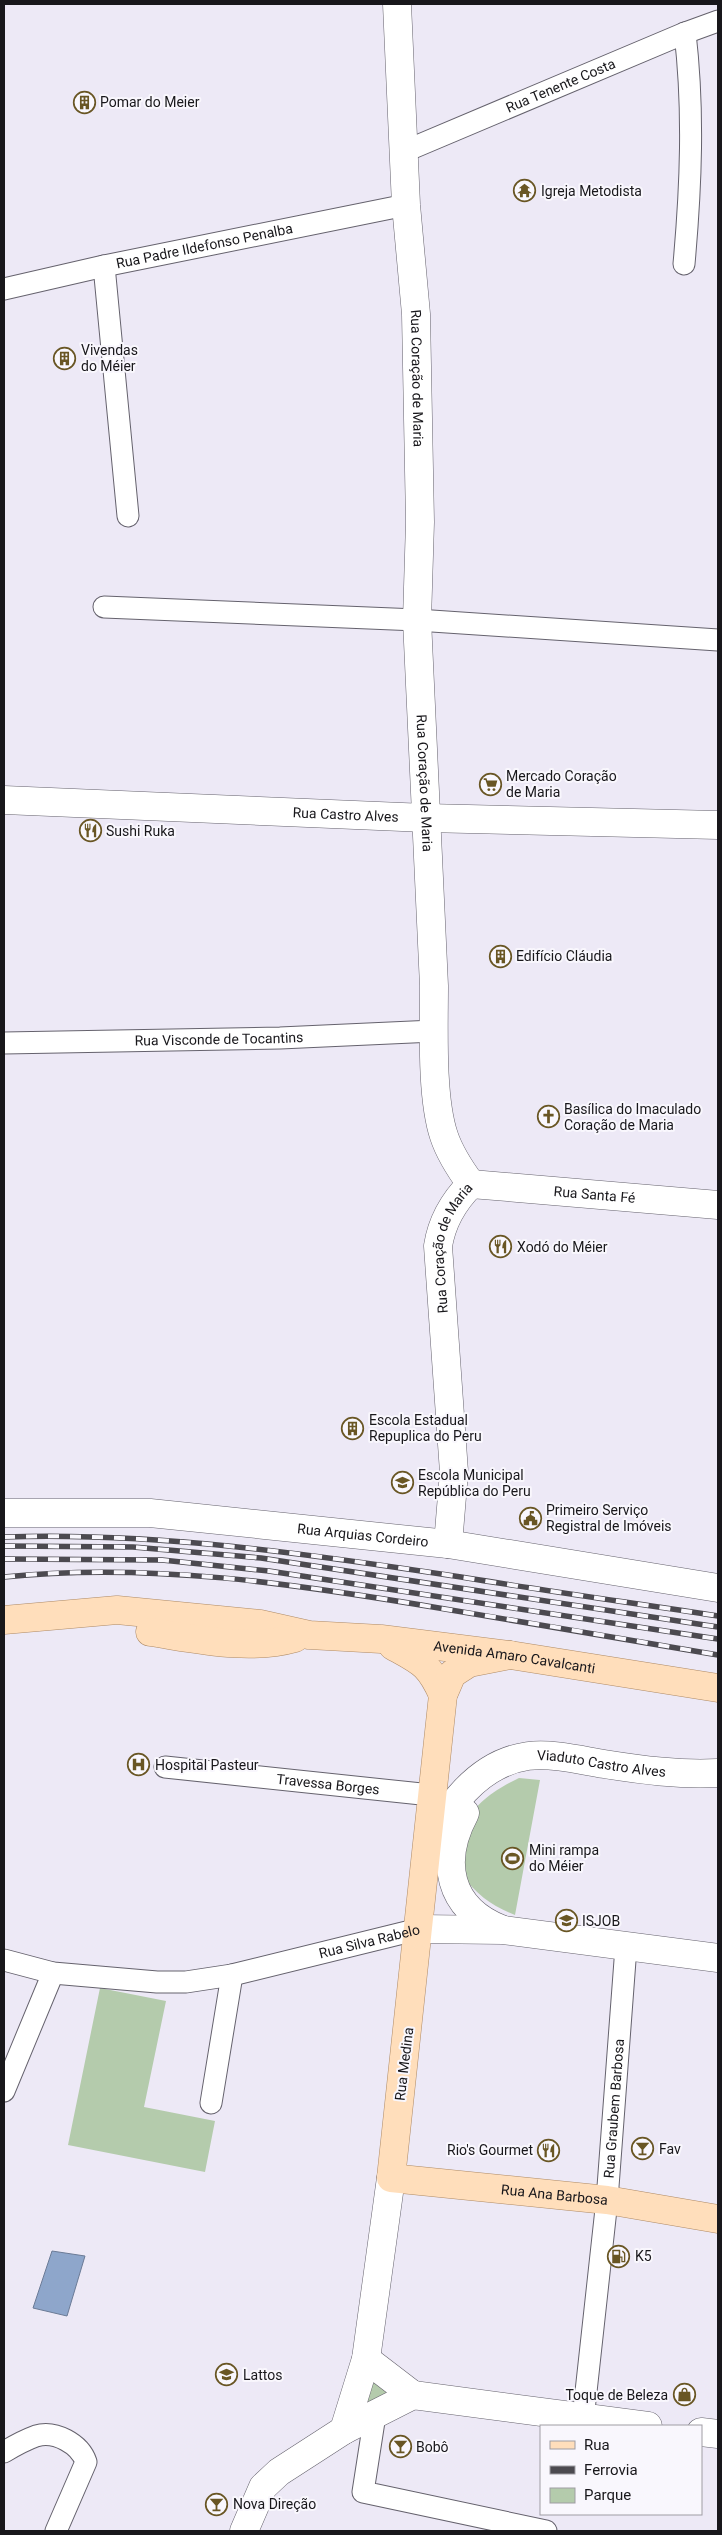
<svg xmlns="http://www.w3.org/2000/svg" width="722" height="2535" viewBox="0 0 722 2535" font-family="Roboto,sans-serif">
<style>
.green{fill:#b4cbac}
.water{fill:#8ea6cb;stroke:#6b7b96}
.lines{fill:none;stroke-linecap:round;stroke-linejoin:round}
.street-casing{stroke:#65626d;stroke-width:23}
.secondary-casing{stroke:#65626d;stroke-width:29}
.primary-casing{stroke:#ae8a66;stroke-width:29}
.street{stroke:#fff;stroke-width:21}
.secondary{stroke:#fff;stroke-width:28}
.primary{stroke:#ffdebb;stroke-width:28}
.rail-casing{stroke:#4c4a50;stroke-width:5.5}
.rail{stroke:#f9f7fd;stroke-width:4;stroke-dasharray:11;stroke-linecap:butt}
.labels{text-anchor:middle;stroke-width:4;stroke-linejoin:round;paint-order:stroke}
.street-label{font-size:14px;fill:#18171b;stroke:#f9f7fd}
.poi-label{font-size:14px;fill:#18171b;stroke:#f9f7fd;text-anchor:start}
</style>
<rect width="100%" height="100%" fill="#ede9f6"/>
<!-- green -->
<path class="green" d="M519 1778 540 1780 515 1915C492 1906 477 1895 462 1875 464 1859 463 1840 467 1824 474 1802 500 1787 519 1778Z
M100 1988 166 2001 144 2107 215 2121 205 2172 68 2145Z
M372 2374 399 2394 357 2417Z"/>
<!-- water -->
<path class="water" d="M52 2251 85 2256 67 2316 33 2308Z"/>
<g class="lines">
<defs>
<g id="street">
<path id="s1" d="M403 152 685 33 718 21"/>
<path d="M684 264C691 186 694 110 685 33"/>
<path d="M104 266 128 516"/>
<path id="s2" d="M4 289 104 266 406 205"/>
<path d="M104 607 417 620 718 640"/>
<path id="s3" d="M4 1043 280 1038 434 1031"/>
<path id="s4" d="M165 1767 431 1795"/>
<path id="s5" d="M4 1960 53 1973 157 1982H186L232 1975 419 1929"/>
<path d="M4 2091 53 1973"/>
<path d="M211 2103 232 1975"/>
<path d="M375 2415 363 2492 546 2531"/>
<path id="s6" d="M583 2419 607 2200 626 1947"/>
<path d="M4 2452C14 2446 25 2440 36 2436 55 2430 80 2444 86 2462L56 2531"/>
</g>
<g id="secondary">
<path id="s7" d="M397 4 406 205 416 314 420 522 417 620 434 986C434 1029 431 1097 444 1136 450 1154 460 1169 471 1184"/>
<path id="s8" d="M4 800 426 818 718 825"/>
<path id="s9" d="M471 1184 718 1205"/>
<path id="s10" d="M4 1513H150L448 1544 718 1588"/>
<path id="s11" d="M448 1544 454 1472 438 1246C442 1221 453 1202 471 1184"/>
<path d="M465 1813C439 1861 448 1908 501 1929"/>
<path id="s12" d="M429 1852C443 1808 479 1763 528 1756 552 1753 580 1760 604 1764 642 1770 679 1775 718 1773"/>
<path d="M419 1929 503 1930 718 1958"/>
<path d="M366 2359 413 2395"/>
<path d="M344 2430 366 2359 391 2178"/>
<path d="M701 2432 718 2434"/>
<path d="M244 2531 263 2487 279 2472 344 2430 413 2395 648 2426"/>
</g>
<g id="primary">
<path id="s13" d="M4 1620 117 1610 260 1624 309 1635 381 1639 510 1655 718 1688"/>
<path d="M150 1632C197 1639 249 1651 295 1638"/>
<path d="M393 1646C422 1662 429 1664 443 1695"/>
<path id="s14" d="M510 1655 469 1663 452 1674 443 1695 391 2178 607 2200 718 2219"/>
</g>
</defs>
<!-- street casing -->
<use href="#street" class="street-casing"/>
<!-- secondary casing -->
<use href="#secondary" class="secondary-casing"/>
<!-- primary casing -->
<use href="#primary" class="primary-casing"/>
<!-- street -->
<use href="#street" class="street"/>
<!-- secondary -->
<use href="#secondary" class="secondary"/>
<!-- primary -->
<use href="#primary" class="primary"/>
<defs>
<path id="rail" d="M4 1537C158 1532 309 1554 461 1577 547 1591 633 1603 718 1616
M4 1546 133 1547 261 1558 718 1627
M4 1559 162 1560 269 1571 718 1639
M4 1577C149 1562 296 1584 439 1608 532 1623 625 1639 718 1655"/>
</defs>
<!-- rail casing -->
<use href="#rail" class="rail-casing"/>
<!-- rail -->
<use href="#rail" class="rail"/>
</g>
<!-- icons -->
<defs>
<symbol id="building-ring" viewBox="-11 -11 22 22"><circle r="9.5" fill="#f9f7fd" stroke="#695624" stroke-width="1.5"/><path d="M-4-6H4V6H1V3H-1V6H-4ZM-2.5-4.3h1.7v1.8h-1.7ZM.8-4.3h1.7v1.8H.8ZM-2.5-1h1.7V.8h-1.7ZM.8-1h1.7V.8H.8Z" fill="#695624"/></symbol>
<symbol id="temple-ring" viewBox="-11 -11 22 22"><circle r="9.5" fill="#f9f7fd" stroke="#695624" stroke-width="1.5"/><path d="M0-6L5-2H3V0L6.5 2.5H4V6H1.5V3h-3V6H-4V2.5H-6.5L-3 0V-2H-5Z" fill="#695624"/></symbol>
<symbol id="supermarket-ring" viewBox="-11 -11 22 22"><circle r="9.5" fill="#f9f7fd" stroke="#695624" stroke-width="1.5"/><path d="M-6-5.5h2.5l.6 2H6L4.5 2H-2.5L-4.4-4H-6ZM-1.5 3.2a1.3 1.3 0 1 0 .1 0ZM3 3.2a1.3 1.3 0 1 0 .1 0Z" fill="#695624"/></symbol>
<symbol id="restaurant-ring" viewBox="-11 -11 22 22"><circle r="9.5" fill="#f9f7fd" stroke="#695624" stroke-width="1.5"/><path d="M-5-6h1v4h1v-4h1v4h1v-4h1v5L-1.5 .5V6h-2V.5L-5-1ZM5-6V6H3V1.5H1.5Q1.5-4 5-6Z" fill="#695624"/></symbol>
<symbol id="church-ring" viewBox="-11 -11 22 22"><circle r="9.5" fill="#f9f7fd" stroke="#695624" stroke-width="1.5"/><path d="M-1.2-6h2.4v3.5h3.3v2.4h-3.3V6h-2.4V-.1h-3.3v-2.4h3.3Z" fill="#695624"/></symbol>
<symbol id="school-ring" viewBox="-11 -11 22 22"><circle r="9.5" fill="#f9f7fd" stroke="#695624" stroke-width="1.5"/><path d="M0-5L7-2L0 1L-7-2ZM-4 1L0 2.5L4 1V4Q0 6-4 4Z" fill="#695624"/></symbol>
<symbol id="civic-ring" viewBox="-11 -11 22 22"><circle r="9.5" fill="#f9f7fd" stroke="#695624" stroke-width="1.5"/><path d="M-.6-6.5H3V-4.5H.6V-3L4-1V1h2V6H-6V1h2V-1L-.6-3ZM-1.2 2.5V6h2.4V2.5Z" fill="#695624"/></symbol>
<symbol id="hospital-ring" viewBox="-11 -11 22 22"><circle r="9.5" fill="#f9f7fd" stroke="#695624" stroke-width="1.5"/><path d="M-5-5h3v3.5h4V-5h3V5h-3V1.5h-4V5h-3Z" fill="#695624"/></symbol>
<symbol id="stadium-ring" viewBox="-11 -11 22 22"><circle r="9.5" fill="#f9f7fd" stroke="#695624" stroke-width="1.5"/><path d="M0-5a6.5 5 0 1 0 0 10a6.5 5 0 1 0 0-10ZM-3.5-1.8h7v3.6h-7Z" fill="#695624"/></symbol>
<symbol id="bar-ring" viewBox="-11 -11 22 22"><circle r="9.5" fill="#f9f7fd" stroke="#695624" stroke-width="1.5"/><path d="M-6-5H6L.8 .8V4.5H3.5V6h-7V4.5H-.8V.8Z" fill="#695624"/></symbol>
<symbol id="fuel-ring" viewBox="-11 -11 22 22"><circle r="9.5" fill="#f9f7fd" stroke="#695624" stroke-width="1.5"/><path d="M-5.5-6h7V0h2V4h1.3V-2.5L3-4.5l.8-.8L6-3V5H2.5V1h-1V6h-7ZM-4.2-4.7v3.2H.2V-4.7Z" fill="#695624"/></symbol>
<symbol id="shop-ring" viewBox="-11 -11 22 22"><circle r="9.5" fill="#f9f7fd" stroke="#695624" stroke-width="1.5"/><path d="M-5-2.5h2.3a2.7 3.5 0 0 1 5.4 0H5L5.5 6h-11ZM-1.5-2.5h3a1.5 2.3 0 0 0-3 0Z" fill="#695624"/></symbol>
</defs>
<g fill-rule="evenodd">
<use href="#building-ring" x="72" y="90" width="25" height="25"/>
<use href="#temple-ring" x="512" y="178" width="25" height="25"/>
<use href="#building-ring" x="52" y="346" width="25" height="25"/>
<use href="#supermarket-ring" x="478" y="772" width="25" height="25"/>
<use href="#restaurant-ring" x="78" y="818" width="25" height="25"/>
<use href="#building-ring" x="488" y="944" width="25" height="25"/>
<use href="#church-ring" x="536" y="1104" width="25" height="25"/>
<use href="#restaurant-ring" x="488" y="1234" width="25" height="25"/>
<use href="#building-ring" x="340" y="1416" width="25" height="25"/>
<use href="#school-ring" x="390" y="1470" width="25" height="25"/>
<use href="#civic-ring" x="518" y="1506" width="25" height="25"/>
<use href="#hospital-ring" x="126" y="1752" width="25" height="25"/>
<use href="#stadium-ring" x="500" y="1846" width="25" height="25"/>
<use href="#school-ring" x="554" y="1908" width="25" height="25"/>
<use href="#bar-ring" x="630" y="2136" width="25" height="25"/>
<use href="#restaurant-ring" x="536" y="2138" width="25" height="25"/>
<use href="#fuel-ring" x="606" y="2244" width="25" height="25"/>
<use href="#school-ring" x="214" y="2362" width="25" height="25"/>
<use href="#shop-ring" x="672" y="2382" width="25" height="25"/>
<use href="#bar-ring" x="388" y="2434" width="25" height="25"/>
<use href="#bar-ring" x="204" y="2492" width="25" height="25"/>
</g>
<g class="labels">
<!-- street labels -->
<g class="street-label">
<text dy="5" stroke="none"><textPath href="#s1" startOffset="171">Rua Tenente Costa</textPath></text>
<text dy="5" stroke="none"><textPath href="#s2" startOffset="205">Rua Padre Ildefonso Penalba</textPath></text>
<text dy="5" stroke="none"><textPath href="#s7" startOffset="375">Rua Coração de Maria</textPath></text>
<text dy="5" stroke="none"><textPath href="#s7" startOffset="780">Rua Coração de Maria</textPath></text>
<text dy="5" stroke="none"><textPath href="#s8" startOffset="342">Rua Castro Alves</textPath></text>
<text dy="5" stroke="none"><textPath href="#s3" startOffset="215">Rua Visconde de Tocantins</textPath></text>
<text dy="5" stroke="none"><textPath href="#s9" startOffset="124">Rua Santa Fé</textPath></text>
<text dy="5" stroke="none"><textPath href="#s11" startOffset="300">Rua Coração de Maria</textPath></text>
<text dy="5" stroke="none"><textPath href="#s10" startOffset="360">Rua Arquias Cordeiro</textPath></text>
<text dy="5" stroke="none"><textPath href="#s13" startOffset="514">Avenida Amaro Cavalcanti</textPath></text>
<text dy="5" stroke="none"><textPath href="#s12" startOffset="219">Viaduto Castro Alves</textPath></text>
<text dy="5" stroke="none"><textPath href="#s4" startOffset="164">Travessa Borges</textPath></text>
<text dy="5" stroke="none"><textPath href="#s5" startOffset="372">Rua Silva Rabelo</textPath></text>
<text transform="translate(404 2064) rotate(-83)" y="5">Rua Medina</text>
<text dy="5" stroke="none"><textPath href="#s6" startOffset="312">Rua Graubem Barbosa</textPath></text>
<text dy="5" stroke="none"><textPath href="#s14" startOffset="735">Rua Ana Barbosa</textPath></text>
</g>
<!-- poi labels -->
<g class="poi-label">
<text x="100" y="107">Pomar do Meier</text>
<text x="541" y="196">Igreja Metodista</text>
<text x="81" y="355">Vivendas<tspan x="81" dy="16">do Méier</tspan></text>
<text x="506" y="781">Mercado Coração<tspan x="506" dy="16">de Maria</tspan></text>
<text x="106" y="836">Sushi Ruka</text>
<text x="516" y="961">Edifício Cláudia</text>
<text x="564" y="1114">Basílica do Imaculado<tspan x="564" dy="16">Coração de Maria</tspan></text>
<text x="517" y="1252">Xodó do Méier</text>
<text x="369" y="1425">Escola Estadual<tspan x="369" dy="16">Repuplica do Peru</tspan></text>
<text x="418" y="1480">Escola Municipal<tspan x="418" dy="16">República do Peru</tspan></text>
<text x="546" y="1515">Primeiro Serviço<tspan x="546" dy="16">Registral de Imóveis</tspan></text>
<text x="155" y="1770">Hospital Pasteur</text>
<text x="529" y="1855">Mini rampa<tspan x="529" dy="16">do Méier</tspan></text>
<text x="582" y="1926">ISJOB</text>
<text x="659" y="2154">Fav</text>
<text x="533" y="2155" text-anchor="end">Rio's Gourmet</text>
<text x="635" y="2261">K5</text>
<text x="243" y="2380">Lattos</text>
<text x="668" y="2400" text-anchor="end">Toque de Beleza</text>
<text x="416" y="2452">Bobô</text>
<text x="233" y="2509">Nova Direção</text>
</g>
</g>
<!-- border -->
<rect width="722" height="2535" fill="none" stroke="#18171b" stroke-width="10"/>
<!-- legend -->
<rect x="540" y="2425" width="162" height="90" fill="#f9f7fd" stroke="#9f9da3"/>
<rect x="550" y="2441" width="25" height="8" fill="#ffdebb" stroke="#9f9da3"/>
<text x="584" y="2450" font-size="15" fill="#18171b">Rua</text>
<rect x="550" y="2466" width="25" height="8" fill="#4c4a50" stroke="#9f9da3"/>
<text x="584" y="2475" font-size="15" fill="#18171b">Ferrovia</text>
<rect x="550" y="2488" width="25" height="15" fill="#b4cbac" stroke="#9f9da3"/>
<text x="584" y="2500" font-size="15" fill="#18171b">Parque</text>
</svg>
